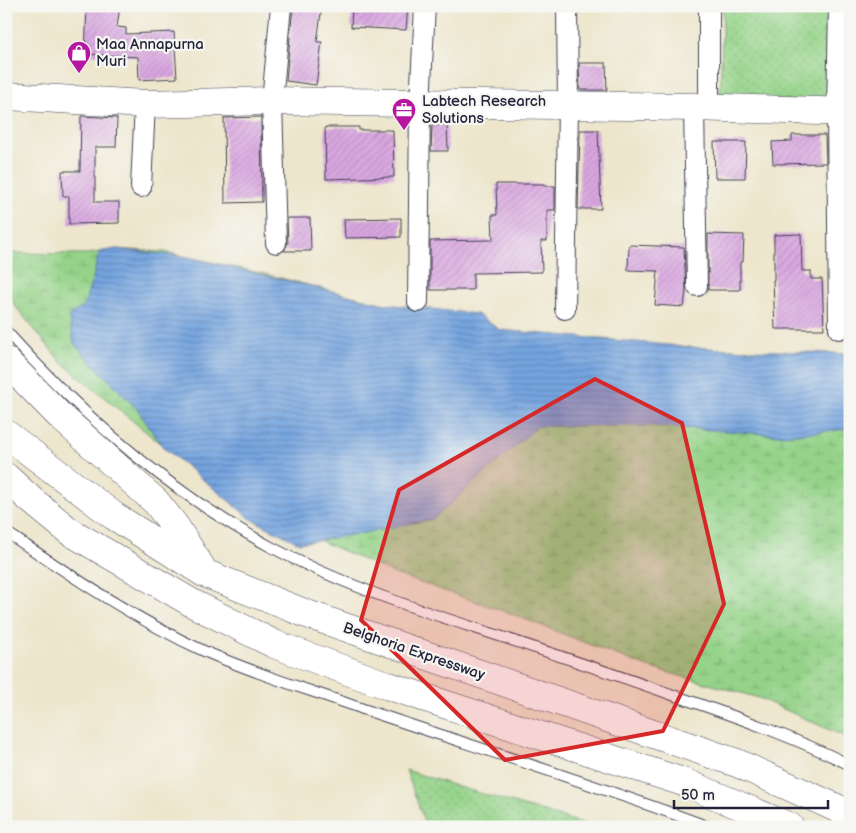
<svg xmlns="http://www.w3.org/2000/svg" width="856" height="833" viewBox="0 0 856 833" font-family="'Balsamiq Sans',sans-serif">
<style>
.green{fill:url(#green-dots);stroke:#5c7a62}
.wetland{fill:url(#wetland-marsh);stroke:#5c7a62}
.water{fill:url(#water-rules);stroke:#4c638d}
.building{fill:url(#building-hatch)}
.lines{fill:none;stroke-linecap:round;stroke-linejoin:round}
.lane-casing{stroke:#403f51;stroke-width:12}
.street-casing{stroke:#403f51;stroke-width:22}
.secondary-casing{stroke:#403f51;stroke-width:29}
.highway-casing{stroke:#403f51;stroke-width:29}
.lane{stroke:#fff;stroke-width:10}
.street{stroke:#fff;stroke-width:20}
.secondary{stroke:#fff;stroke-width:28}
.highway{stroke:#fff;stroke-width:28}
.marked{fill:#d62828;fill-opacity:0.2;stroke:#d62828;stroke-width:4;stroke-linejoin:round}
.labels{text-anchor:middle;stroke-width:4.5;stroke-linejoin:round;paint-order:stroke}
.poi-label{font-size:15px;fill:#22223b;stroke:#f6f6f2;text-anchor:start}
.street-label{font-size:15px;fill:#22223b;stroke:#f6f6f2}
</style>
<defs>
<pattern id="green-dots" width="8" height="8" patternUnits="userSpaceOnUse" patternTransform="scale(1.25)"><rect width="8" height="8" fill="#95d389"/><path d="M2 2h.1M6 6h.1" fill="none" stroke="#80b577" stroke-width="1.8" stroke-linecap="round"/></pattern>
<pattern id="wetland-marsh" width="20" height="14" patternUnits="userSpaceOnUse" patternTransform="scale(1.25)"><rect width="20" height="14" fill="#95d389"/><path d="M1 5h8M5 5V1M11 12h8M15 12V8" fill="none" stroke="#80b577"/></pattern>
<pattern id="water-rules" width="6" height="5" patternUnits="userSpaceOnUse" patternTransform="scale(1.25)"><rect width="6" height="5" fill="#75a4df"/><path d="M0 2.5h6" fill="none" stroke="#6085b6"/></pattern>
<pattern id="building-hatch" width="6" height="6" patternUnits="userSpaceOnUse" patternTransform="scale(1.25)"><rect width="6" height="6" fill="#d9a7e0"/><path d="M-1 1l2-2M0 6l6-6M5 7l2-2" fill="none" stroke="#ba8fc1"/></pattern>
</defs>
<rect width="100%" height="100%" fill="#f6f6f2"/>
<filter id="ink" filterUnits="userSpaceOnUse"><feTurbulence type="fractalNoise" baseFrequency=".02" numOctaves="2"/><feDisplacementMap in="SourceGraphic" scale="10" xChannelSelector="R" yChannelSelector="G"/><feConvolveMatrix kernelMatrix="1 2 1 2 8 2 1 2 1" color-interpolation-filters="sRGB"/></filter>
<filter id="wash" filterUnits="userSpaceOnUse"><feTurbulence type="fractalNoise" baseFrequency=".0096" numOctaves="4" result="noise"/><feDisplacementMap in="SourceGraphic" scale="20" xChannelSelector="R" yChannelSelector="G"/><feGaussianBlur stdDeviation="1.12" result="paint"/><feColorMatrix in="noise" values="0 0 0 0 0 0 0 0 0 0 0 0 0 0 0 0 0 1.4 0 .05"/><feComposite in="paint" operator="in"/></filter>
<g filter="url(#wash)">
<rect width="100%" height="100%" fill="#ede6cc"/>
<!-- green -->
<path class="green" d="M723 6 831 9 827 102 720 98Z
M406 770 459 787 595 827H426Z"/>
<!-- wetland -->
<path class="wetland" d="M116 249 165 252 265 274 383 304 499 330 677 347 850 354V739L759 698 645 666 509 613 395 574 280 523 213 487 61 362 15 306 6 288V253L88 254Z"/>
<!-- water -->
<path class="water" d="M116 249 188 257 385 304 477 314 500 330 703 348 850 354V429L781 435 653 426H538L433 519 359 534 299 543 251 519 163 447 137 409 74 344 69 315 83 307 93 278 99 252Z"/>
<g id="blocks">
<!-- building -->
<path class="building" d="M87 6H120L117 27 126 28V34L174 32 177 78 139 80 138 57 85 54Z
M293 6H322L317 42H322L316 85 286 81Z
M352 6H408L406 30 351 27Z
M579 63H606L607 90H580Z
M81 116 117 118 116 147H95V202H119V223L69 224V196H63L62 171H80Z
M261 117 262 202 225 203 224 118Z
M432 125H447L448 151H431Z
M325 127H359V130H393L394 177 326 179Z
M580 130H598L601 209H578Z
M792 135H825L826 163 773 164 772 142 792 141Z
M714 142H746L745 178H715Z
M496 184H544V186H555V210H547V241H541L542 272 473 273V290H430V241L493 240 492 215H497Z
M287 218H310L311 251H284L288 243Z
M401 218V237L345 238 344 219Z
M708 234 744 235 743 262H740V290H708Z
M801 234 802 271H811V279H822L824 329H775L773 280H774V235Z
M629 245 684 247 686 291 684 307 655 305 658 271 628 270Z"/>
</g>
</g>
<g filter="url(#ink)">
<use href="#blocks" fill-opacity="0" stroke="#403f51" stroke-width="1"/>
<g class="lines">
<defs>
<path id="lane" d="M6 331C82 416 171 493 271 547 336 582 407 606 478 629 542 650 606 671 670 694 731 715 792 736 850 765
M6 532C70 575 134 619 204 651 255 674 310 690 363 709 478 748 595 784 709 827"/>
<path id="street" d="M709 6V107
M839 6 837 111 839 329
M694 107 697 286
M141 187 145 104
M276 243 272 101 281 6
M418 302 420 104 425 6
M565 309 568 105 567 6"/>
<path id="secondary" d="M6 96 145 104 272 101 694 107 850 112"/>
<path id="highway" d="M6 361 60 416 156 502 175 526 201 567
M6 434 114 516 204 573 307 614 737 763 850 814
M6 477 30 499 69 531 192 603 274 644 389 686 686 783 790 827"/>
</defs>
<!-- lane casing -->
<use href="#lane" class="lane-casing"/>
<!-- street casing -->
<use href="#street" class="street-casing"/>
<!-- secondary casing -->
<use href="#secondary" class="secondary-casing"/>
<!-- highway casing -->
<use href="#highway" class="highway-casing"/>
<!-- lane -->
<use href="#lane" class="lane"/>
<!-- street -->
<use href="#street" class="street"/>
<!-- secondary -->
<use href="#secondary" class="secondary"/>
<!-- highway -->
<use href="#highway" class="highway"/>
</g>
</g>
<!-- marked area -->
<path class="marked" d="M595 379 682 423 724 604 663 731 505 760 361 620 399 490Z"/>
<!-- icons -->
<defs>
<symbol id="shop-pin" viewBox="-11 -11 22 30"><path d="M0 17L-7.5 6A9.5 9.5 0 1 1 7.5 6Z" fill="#b5179e" stroke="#f6f6f2"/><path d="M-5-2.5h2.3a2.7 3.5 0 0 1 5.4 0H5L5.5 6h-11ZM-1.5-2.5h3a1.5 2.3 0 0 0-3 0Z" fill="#fff"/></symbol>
<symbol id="office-pin" viewBox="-11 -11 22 30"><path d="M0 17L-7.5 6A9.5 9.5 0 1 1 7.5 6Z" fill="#b5179e" stroke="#f6f6f2"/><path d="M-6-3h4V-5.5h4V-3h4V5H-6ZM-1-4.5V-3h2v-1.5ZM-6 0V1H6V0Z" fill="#fff"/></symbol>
</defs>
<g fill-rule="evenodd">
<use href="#shop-pin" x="65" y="39" width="28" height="38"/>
<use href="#office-pin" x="390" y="96" width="28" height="38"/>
</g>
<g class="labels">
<!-- poi labels -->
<g class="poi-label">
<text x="96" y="49">Maa Annapurna<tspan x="96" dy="17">Muri</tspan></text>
<text x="422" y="106">Labtech Research<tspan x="422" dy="17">Solutions</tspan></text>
</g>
<!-- street labels -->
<g class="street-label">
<text transform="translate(414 651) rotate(19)" y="5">Belghoria Expressway</text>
</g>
</g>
<!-- margin -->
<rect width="856" height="833" fill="none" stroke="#f6f6f2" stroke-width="25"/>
<!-- scale -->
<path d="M674 800v8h154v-8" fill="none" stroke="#22223b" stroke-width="2.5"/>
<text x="681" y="800" font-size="15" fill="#22223b" stroke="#f6f6f2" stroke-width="4" paint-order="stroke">50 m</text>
</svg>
